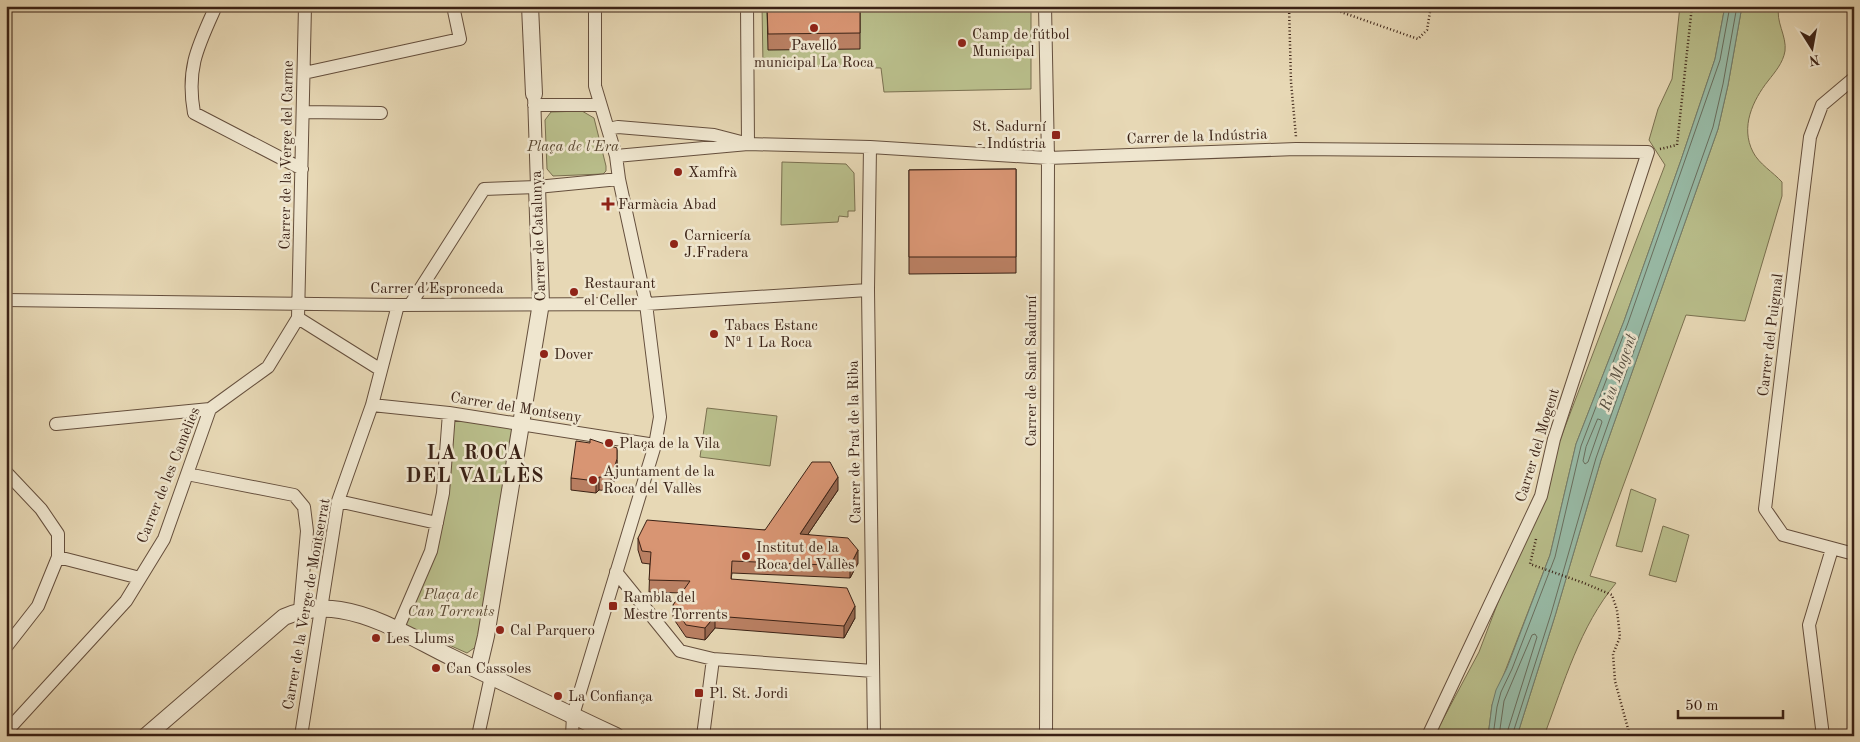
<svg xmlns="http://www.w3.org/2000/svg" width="1860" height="742" viewBox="0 0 1860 742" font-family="'Old Standard TT',serif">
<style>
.green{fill:#b9be8b;stroke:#7a7050}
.water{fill:#98bba7;stroke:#727d6d}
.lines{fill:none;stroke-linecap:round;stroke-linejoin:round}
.shore{stroke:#696e5e;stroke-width:1}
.minor-casing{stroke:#654f3d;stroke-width:14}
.tertiary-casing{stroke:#654f3d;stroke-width:18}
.path{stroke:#3a2115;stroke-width:2.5;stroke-dasharray:1 2.5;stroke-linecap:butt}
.minor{stroke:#efe6cf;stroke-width:12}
.tertiary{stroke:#efe6cf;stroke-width:16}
.wall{fill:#ba8063;stroke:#3a2115}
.shaded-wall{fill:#976850;stroke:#3a2115}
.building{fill:#d89573;stroke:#3a2115}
.poi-dot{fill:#8f2418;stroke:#efe6cf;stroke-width:2}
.labels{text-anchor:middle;stroke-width:5;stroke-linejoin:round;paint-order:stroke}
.poi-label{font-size:15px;fill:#3a2115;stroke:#efe6cf;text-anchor:start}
.street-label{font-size:15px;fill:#3a2115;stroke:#efe6cf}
.park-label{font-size:15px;font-style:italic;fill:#5a4832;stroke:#efe6cf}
.water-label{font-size:16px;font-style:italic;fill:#564f41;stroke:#efe6cf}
.district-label{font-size:20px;font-weight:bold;letter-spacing:1px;fill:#3a2115;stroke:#efe6cf}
</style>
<rect width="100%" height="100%" fill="#e7d8b5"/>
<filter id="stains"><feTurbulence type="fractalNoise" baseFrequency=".004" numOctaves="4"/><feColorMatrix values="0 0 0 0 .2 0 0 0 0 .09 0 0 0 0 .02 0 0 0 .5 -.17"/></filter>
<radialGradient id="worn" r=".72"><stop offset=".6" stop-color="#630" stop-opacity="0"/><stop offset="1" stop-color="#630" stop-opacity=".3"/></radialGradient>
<!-- green -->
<path class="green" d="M762 6H1031V89L884 92 881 68 763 65Z
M1680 6H1725L1715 59 1681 160 1624 321 1576 444 1550 555 1492 705 1488 736H1434L1479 652 1665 165 1649 140 1658 109 1672 79Z
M1742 6H1779C1775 21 1787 36 1785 51 1783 63 1775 72 1768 81 1753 100 1740 127 1753 152 1759 164 1773 172 1782 182V196L1745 321 1686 315 1590 576 1616 583C1580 626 1564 683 1544 736H1517L1555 616 1601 460 1718 129 1728 85Z
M582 111 594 118 606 166V171L603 174 553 176 547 169 545 120 551 112Z
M782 162 846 164 854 173 855 211H848V217L839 216 838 222 781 225Z
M707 408 777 416 770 466 700 457Z
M453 416 519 428 480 644 467 653 400 623 431 551Z
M1631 489 1656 499 1642 552 1616 546Z
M1663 526 1689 535 1676 582 1649 575Z"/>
<!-- water -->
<path class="water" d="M1725 6H1742L1728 85 1718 129 1601 460 1555 616 1517 736H1488L1492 705 1496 690 1507 668 1550 555 1576 444 1624 321 1681 160 1715 59Z"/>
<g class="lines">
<!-- shore -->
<path class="shore" d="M1598 419 1601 420 1602 422 1588 462 1585 464 1583 461 1586 447Z
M1493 736 1497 707 1501 692 1512 669 1555 557 1581 446 1628 323 1720 60 1730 6
M1499 736 1504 701 1532 635 1535 634 1537 637 1506 736
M1512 736 1551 614 1596 458 1713 127 1723 84 1737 6"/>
<defs>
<path id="minor" d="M216 6C198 46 186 68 194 113L302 169
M747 6 748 144
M1045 6 1048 158 1046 736
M304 73 460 39 453 6
M1854 78 1822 105 1810 137 1765 509 1783 535 1854 554
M534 94 537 187
M534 105H600
M303 112 381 113
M608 129 618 127 714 135 741 142
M870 147 868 290 874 736
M616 156 748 144 870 147 1048 158 1296 149 1648 152 1554 439 1541 496 1428 736
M6 300 398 305 646 304 868 290
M410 305 484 189 537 187 619 179
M298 318 381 370
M372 405 449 413 655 445
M56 424 210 409
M6 472 41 509 58 534V557L38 606 6 647
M187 474 294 495 304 507 307 531 300 610
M338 501 437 523
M58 557 140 578
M616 572 680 651 713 659 873 671
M397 630 431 551 443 493 449 413
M6 732 126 601 164 539 210 409 268 367 298 318 305 6
M301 736 338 501 372 405 398 305
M478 736 491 676
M572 736 573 715 655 445 660 417 646 304 619 179 616 156 595 86V6
M703 736 713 659
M1823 736 1809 625 1832 549"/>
<path id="tertiary" d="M530 6 534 94
M478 670 486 636 541 303 537 187
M146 736 284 617C303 609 320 607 340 610 379 616 416 640 451 657 506 684 561 710 616 736"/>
</defs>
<!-- minor casing -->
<use href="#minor" class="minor-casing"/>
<!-- tertiary casing -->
<use href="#tertiary" class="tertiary-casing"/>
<!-- path -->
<path class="path" d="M1289 6 1291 82 1296 137
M1324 6 1418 39 1427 30 1431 6
M1660 149 1677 145 1692 6
M1536 539 1530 564 1584 583 1612 595 1617 610 1620 637 1613 654 1615 681 1630 736"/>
<!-- minor -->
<use href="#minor" class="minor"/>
<!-- tertiary -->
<use href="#tertiary" class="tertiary"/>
</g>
<!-- wall -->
<path class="wall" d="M767 6H860V49L768 50Z
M1016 169V273L909 274V170Z
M617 460V471L611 491 599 490 596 493 571 490V478Z
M838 490 808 534 858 563 850 578 732 573 731 579 855 618 844 638 715 628 705 640 686 637 673 618V605L682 593 649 592 650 564 642 563 638 550V538L765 530Z"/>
<!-- shaded-wall -->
<path class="shaded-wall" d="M617 448V471L611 491V478Z
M599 477V490L596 493V481Z
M838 477V490L800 546V534Z
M858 550V563L850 578V566Z
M855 606V618L844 638V626Z
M715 616V628L705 640V628Z"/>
<!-- building -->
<path class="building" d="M767 6H860V33L768 34Z
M1016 169V257H909V170Z
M590 439 617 448V459L611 478 599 477 596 481 571 478 576 441 590 443Z
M812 462H830L838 477 800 534 848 538 858 550 850 566 732 561 731 579 847 588 855 606 844 626 715 616 705 628 686 625 673 605 690 581 649 580 651 552 642 551 638 538 647 520 765 530Z"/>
<!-- markers -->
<g class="poi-dot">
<circle cx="814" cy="28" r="5"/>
<circle cx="962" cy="43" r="5"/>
<rect x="1051" y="130" width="10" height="10" rx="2.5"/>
<circle cx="678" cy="172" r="5"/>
<path d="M605.5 196.5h5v5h5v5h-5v5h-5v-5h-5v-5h5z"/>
<circle cx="674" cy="244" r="5"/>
<circle cx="574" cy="292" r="5"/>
<circle cx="714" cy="334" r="5"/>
<circle cx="544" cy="354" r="5"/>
<circle cx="609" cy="443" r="5"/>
<circle cx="593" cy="480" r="5"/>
<circle cx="746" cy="556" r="5"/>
<rect x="608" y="601" width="10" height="10" rx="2.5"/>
<circle cx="500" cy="630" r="5"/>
<circle cx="376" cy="638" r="5"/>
<circle cx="436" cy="668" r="5"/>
<rect x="694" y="688" width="10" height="10" rx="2.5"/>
<circle cx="558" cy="696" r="5"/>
</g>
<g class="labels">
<!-- poi labels -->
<g class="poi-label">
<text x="972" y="39">Camp de fútbol<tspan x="972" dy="17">Municipal</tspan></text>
<text x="814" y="50" text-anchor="middle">Pavelló<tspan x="814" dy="17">municipal La Roca</tspan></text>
<text x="1046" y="131" text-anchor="end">St. Sadurní<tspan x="1046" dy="17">- Indústria</tspan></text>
<text x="688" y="177">Xamfrà</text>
<text x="618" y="209">Farmàcia Abad</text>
<text x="684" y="240">Carnicería<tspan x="684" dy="17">J.Fradera</tspan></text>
<text x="584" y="288">Restaurant<tspan x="584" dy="17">el Celler</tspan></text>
<text x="724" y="330">Tabacs Estanc<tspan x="724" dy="17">Nº 1 La Roca</tspan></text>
<text x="554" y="359">Dover</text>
<text x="619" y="448">Plaça de la Vila</text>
<text x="603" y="476">Ajuntament de la<tspan x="603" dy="17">Roca del Vallès</tspan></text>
<text x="756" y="552">Institut de la<tspan x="756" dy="17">Roca del Vallès</tspan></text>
<text x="623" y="602">Rambla del<tspan x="623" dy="17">Mestre Torrents</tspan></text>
<text x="510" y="635">Cal Parquero</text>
<text x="386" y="643">Les Llums</text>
<text x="446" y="673">Can Cassoles</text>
<text x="709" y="698">Pl. St. Jordi</text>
<text x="568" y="701">La Confiança</text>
</g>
<!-- street labels -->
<g class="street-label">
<text transform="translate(1197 136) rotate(-2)" y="5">Carrer de la Indústria</text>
<text transform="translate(286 155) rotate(-89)" y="5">Carrer de la Verge del Carme</text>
<text transform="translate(538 236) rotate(-92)" y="5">Carrer de Catalunya</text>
<text x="437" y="293">Carrer d'Espronceda</text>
<text transform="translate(1770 335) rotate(-83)" y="5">Carrer del Puigmal</text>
<text transform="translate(1031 371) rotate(-90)" y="5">Carrer de Sant Sadurní</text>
<text transform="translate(516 407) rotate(9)" y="5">Carrer del Montseny</text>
<text transform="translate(854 442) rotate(-91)" y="5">Carrer de Prat de la Riba</text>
<text transform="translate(1537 445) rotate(-73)" y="5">Carrer del Mogent</text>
<text transform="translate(168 475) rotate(-68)" y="5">Carrer de les Camèlies</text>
<text transform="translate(306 604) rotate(-80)" y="5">Carrer de la Verge de Montserrat</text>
</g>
<!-- park labels -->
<g class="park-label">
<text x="573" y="151">Plaça de l'Era</text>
<text x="451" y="599">Plaça de<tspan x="451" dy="17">Can Torrents</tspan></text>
</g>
<!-- water labels -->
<g class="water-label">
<text transform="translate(1617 372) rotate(-70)" y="6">Riu Mogent</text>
</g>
<!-- district labels -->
<g class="district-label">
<text x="475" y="459">LA ROCA<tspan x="475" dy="23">DEL VALLÈS</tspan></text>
</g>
</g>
<!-- margin -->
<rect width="1860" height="742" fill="none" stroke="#e7d8b5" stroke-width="25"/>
<rect x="8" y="8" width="1845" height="727" fill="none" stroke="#3a2115" stroke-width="2.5"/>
<rect x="12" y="12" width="1835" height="717" fill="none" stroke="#3a2115"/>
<!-- north arrow -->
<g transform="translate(1812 48) rotate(169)" stroke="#efe6cf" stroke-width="4" paint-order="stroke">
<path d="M0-4L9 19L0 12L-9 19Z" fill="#3a2115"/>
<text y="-8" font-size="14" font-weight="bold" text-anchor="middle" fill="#3a2115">N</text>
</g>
<!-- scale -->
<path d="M1678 710v8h105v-8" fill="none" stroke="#3a2115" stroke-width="2.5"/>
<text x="1685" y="710" font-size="15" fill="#3a2115" stroke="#efe6cf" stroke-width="4" paint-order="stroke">50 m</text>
<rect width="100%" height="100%" filter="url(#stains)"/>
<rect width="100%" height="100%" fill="url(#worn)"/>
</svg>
